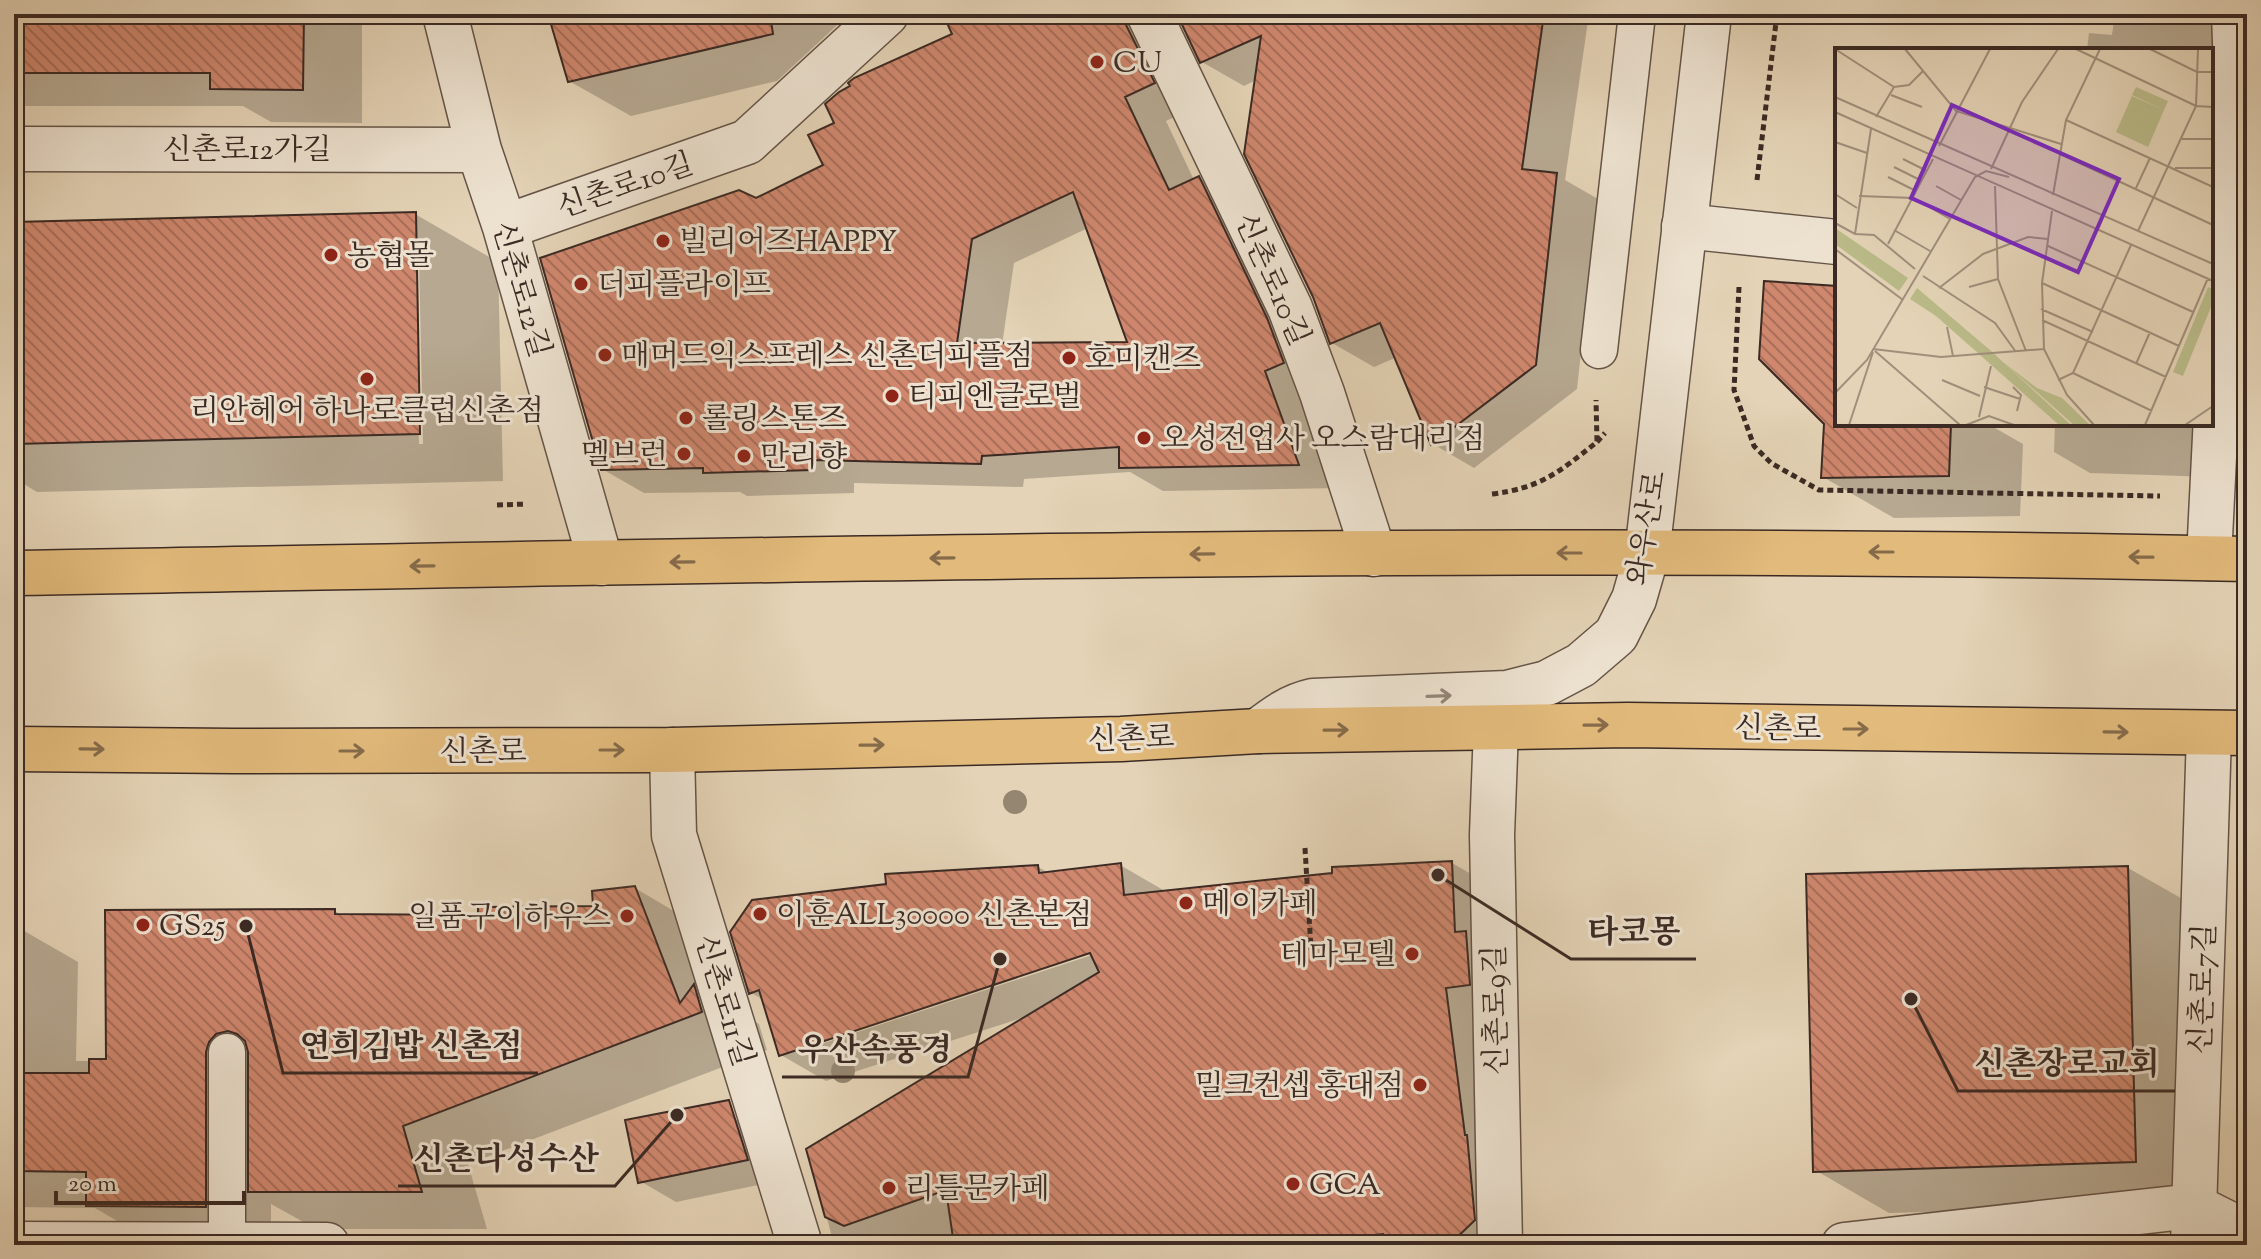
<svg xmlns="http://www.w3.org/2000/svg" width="2261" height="1259" viewBox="0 0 2261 1259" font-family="'Sorts Mill Goudy','Noto Serif KR',serif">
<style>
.shadow{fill:#0003;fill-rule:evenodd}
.building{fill:url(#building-back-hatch);stroke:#3b2a24;stroke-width:2;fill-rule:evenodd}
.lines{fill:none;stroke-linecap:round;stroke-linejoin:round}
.service-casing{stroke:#655448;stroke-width:39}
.minor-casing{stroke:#655448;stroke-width:47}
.tertiary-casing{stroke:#655448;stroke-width:47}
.primary-casing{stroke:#3b2a24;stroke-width:47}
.path{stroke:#3b2a24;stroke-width:5;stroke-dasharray:6 4;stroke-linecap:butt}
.service{stroke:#ede2d0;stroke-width:36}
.minor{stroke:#ede2d0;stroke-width:44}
.tertiary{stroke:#ede2d0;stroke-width:44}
.primary{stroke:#e2ba7b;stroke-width:44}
.tree{fill:#958671}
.oneway{stroke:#866b4b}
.oneway2{stroke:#94867a}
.poi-dot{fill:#8f2418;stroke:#ede2d0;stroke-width:3}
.labels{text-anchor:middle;stroke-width:6;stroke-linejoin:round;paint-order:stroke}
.poi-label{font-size:30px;fill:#3b2a24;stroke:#ede2d0;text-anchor:start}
.street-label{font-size:30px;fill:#3b2a24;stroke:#ede2d0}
.inset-road{fill:none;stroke:#a08f7c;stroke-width:2}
.view{fill:#7b2cbf;fill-opacity:0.15;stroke:#7b2cbf;stroke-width:4}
.inset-edge{fill:none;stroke:#3b2a24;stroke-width:4}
.leader{fill:none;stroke:#3b2a24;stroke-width:3}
.callout-dot{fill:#3b2a24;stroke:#ede2d0;stroke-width:3}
.callout-label{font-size:32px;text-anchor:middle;font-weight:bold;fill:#3b2a24;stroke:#ede2d0;stroke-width:6;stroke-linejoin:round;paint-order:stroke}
</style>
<defs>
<pattern id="building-back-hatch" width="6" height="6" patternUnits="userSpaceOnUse" patternTransform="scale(2)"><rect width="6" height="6" fill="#cf876e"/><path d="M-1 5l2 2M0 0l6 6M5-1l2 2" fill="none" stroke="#a96f5a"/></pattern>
</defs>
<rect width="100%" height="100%" fill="#e4d3b6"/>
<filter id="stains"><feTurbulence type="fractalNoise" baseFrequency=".0025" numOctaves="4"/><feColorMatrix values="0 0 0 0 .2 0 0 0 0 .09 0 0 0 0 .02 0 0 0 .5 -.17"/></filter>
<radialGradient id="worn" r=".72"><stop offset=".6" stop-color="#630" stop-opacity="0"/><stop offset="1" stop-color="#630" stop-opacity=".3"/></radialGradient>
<!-- shadow -->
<path class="shadow" d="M14 14H362V123L271 122 243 106H14Z
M551 14H849L777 81 631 116 569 81Z
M945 14H1589L1565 180 1598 199 1577 389 1474 468 1433 444 1397 357 1374 367 1332 343 1256 80 1244 86 1202 62 1180 15 1171 23 1195 107 1166 121 1194 180 1199 178 1241 202 1339 488 1163 491 1130 472 1024 479 1023 487 854 483V493L747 496 740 492 644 493 602 469 756 201 825 166 836 124 954 35ZM1088 228 1130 344 1002 345 1014 263Z
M2115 14H2247L2211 171V50H2087L2089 33 2112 35Z
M415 214 498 262 503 481 37 492 14 478V225ZM415 261H419L423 444H419Z
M1837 287V424H1988L2023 444 2020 516 1894 518 1823 477Z
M2055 424H2211L2213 477 2090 473 2054 452Z
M2247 840V940L2239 935 2237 841Z
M1452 863 1497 889 1519 1245H834L809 1149 1031 1015 826 1081 781 1055 764 1000 751 993 1038 867 1049 873 1120 865 1165 891ZM1099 948 1101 952 812 1047V1043Z
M2128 868 2202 910 2209 1204 1889 1213 1815 1170Z
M635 888 701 927 732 1008 759 1024 767 1050 468 1164 487 1229H316L271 1204V1240L153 1242 95 1208 14 1207V925L78 962 76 1061H108L335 911 343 916 480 917 596 908Z
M712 1106 748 1126 763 1184 676 1202 640 1181Z"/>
<!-- building -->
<path class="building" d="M14 14H304L303 90 210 89V73H14Z
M548 14H770L773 34 568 82Z
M943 14H1124L1126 25 1155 83 1125 97 1169 190 1199 176 1267 318 1284 363 1265 371 1299 465 1119 468V447L982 456 981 464 812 460V470L703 473V468L601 470 540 258 739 190 756 198 823 165 808 135 834 123 825 104 839 92 850 86 848 83 854 78 952 34ZM1073 192 1127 342 957 343 972 239Z
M1177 14H1544L1522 169 1557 173 1536 365 1431 445 1380 323 1330 344 1313 297 1244 154 1261 36 1200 63Z
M416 212 420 434 14 444V222Z
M1764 281 1837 286V424H1951L1949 476 1821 478 1824 424 1759 359Z
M1452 861 1455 932 1466 931 1470 985 1446 988 1465 1135H1467L1475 1220 1450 1244 1385 1245 1383 1234 1272 1245H954L946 1190 844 1226 825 1217 806 1149 1099 972 1090 953 779 1056 759 990 749 994 730 932 752 900 886 884 885 874 1038 865 1039 873 1121 863 1124 895 1332 873V867Z
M2128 866 2136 1162 1813 1172 1806 874Z
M635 886 680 1003 694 984 702 1012 403 1126 422 1192H248V1052L245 1041 237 1034 228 1031 216 1034 209 1042 206 1052V1207L86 1206V1172L14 1171V1073H89V1059H106L105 910 335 909V914L478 915V907L593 906 592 891Z
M729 1100 748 1160 638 1183 625 1120Z"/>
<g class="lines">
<defs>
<path id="service" d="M1599 350 1637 14
M227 1052V1244"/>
<path id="minor" d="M445 14 479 150 505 227 601 563
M1149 14 1290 308 1322 393 1374 554
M14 149 479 150
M1684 226 1837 242
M505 227 747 142 886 14
M2209 558 2221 315 2237 99 2234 14
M1496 728 1492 835 1500 1245
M672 750 674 835 800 1245
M14 1244 327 1245
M1844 1245 2193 1206 2247 1233
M2193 1245 2209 733"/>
<path id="tertiary" d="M1258 731C1276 717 1291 706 1313 701L1507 693 1547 683 1581 665 1616 635 1634 599 1647 554 1709 14"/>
<path id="primary" d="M14 573C758 560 1503 543 2247 559
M14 749 234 751 672 750 1121 739 1258 731 1628 725 2247 733"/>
</defs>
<!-- service casing -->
<use href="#service" class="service-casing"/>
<!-- minor casing -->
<use href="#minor" class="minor-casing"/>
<!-- tertiary casing -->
<use href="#tertiary" class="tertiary-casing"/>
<!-- primary casing -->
<use href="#primary" class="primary-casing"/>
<!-- path -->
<path class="path" d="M1757 180 1777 14
M1739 287 1734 390 1754 446 1771 463 1819 490 2160 496
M1597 442 1605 433
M1492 494C1541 488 1559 472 1597 442L1596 400
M497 505 527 504
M1305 848 1311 949"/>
<!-- service -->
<use href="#service" class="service"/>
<!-- minor -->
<use href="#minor" class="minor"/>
<!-- tertiary -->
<use href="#tertiary" class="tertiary"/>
<!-- primary -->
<use href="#primary" class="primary"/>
</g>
<!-- trees -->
<g class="tree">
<circle cx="1015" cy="802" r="12"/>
<circle cx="843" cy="1071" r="12"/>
</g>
<!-- one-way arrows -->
<defs><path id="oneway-shaft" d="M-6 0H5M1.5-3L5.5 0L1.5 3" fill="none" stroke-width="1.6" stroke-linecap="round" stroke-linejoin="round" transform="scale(2)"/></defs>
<g class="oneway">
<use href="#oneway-shaft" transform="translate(1881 552) rotate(180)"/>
<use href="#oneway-shaft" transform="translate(1569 553) rotate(-180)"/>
<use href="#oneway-shaft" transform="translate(1202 554) rotate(179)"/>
<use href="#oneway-shaft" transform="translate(2141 557) rotate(-179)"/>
<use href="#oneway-shaft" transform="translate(942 558) rotate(179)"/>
<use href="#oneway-shaft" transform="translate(682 562) rotate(179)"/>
<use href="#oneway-shaft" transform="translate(422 566) rotate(179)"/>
<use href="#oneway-shaft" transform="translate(1596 725) rotate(-1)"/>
<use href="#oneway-shaft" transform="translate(1856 729)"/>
<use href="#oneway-shaft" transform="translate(1336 730) rotate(-1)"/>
<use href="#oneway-shaft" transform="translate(2116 732) rotate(1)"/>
<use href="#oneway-shaft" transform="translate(872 745) rotate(-1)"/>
<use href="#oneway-shaft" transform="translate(92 749) rotate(1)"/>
<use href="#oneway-shaft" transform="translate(612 750)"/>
<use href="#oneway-shaft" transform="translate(352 751)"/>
</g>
<use class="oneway2" href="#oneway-shaft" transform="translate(1439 696) rotate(-2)"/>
<!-- markers -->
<g class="poi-dot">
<circle cx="1097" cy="62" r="8"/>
<circle cx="663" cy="241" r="8"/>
<circle cx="331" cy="255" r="8"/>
<circle cx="581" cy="284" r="8"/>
<circle cx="605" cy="355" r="8"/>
<circle cx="1069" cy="358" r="8"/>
<circle cx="367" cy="379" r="8"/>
<circle cx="892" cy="396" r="8"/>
<circle cx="686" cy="418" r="8"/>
<circle cx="1144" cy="438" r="8"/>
<circle cx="684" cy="454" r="8"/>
<circle cx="744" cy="456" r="8"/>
<circle cx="1186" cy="903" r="8"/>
<circle cx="760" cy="914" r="8"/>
<circle cx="627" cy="916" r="8"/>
<circle cx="143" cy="925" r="8"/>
<circle cx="1412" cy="954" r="8"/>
<circle cx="1420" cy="1085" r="8"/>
<circle cx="1293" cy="1184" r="8"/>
<circle cx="889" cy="1188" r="8"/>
</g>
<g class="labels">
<!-- poi labels -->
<g class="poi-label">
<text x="1113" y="72">CU</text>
<text x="679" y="251">빌리어즈HAPPY</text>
<text x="347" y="265">농협몰</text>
<text x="597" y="294">더피플라이프</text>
<text x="621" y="365">매머드익스프레스 신촌더피플점</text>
<text x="1085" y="368">호미캔즈</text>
<text x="908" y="406">티피엔글로벌</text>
<text x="367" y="420" text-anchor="middle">리안헤어 하나로클럽신촌점</text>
<text x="702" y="428">롤링스톤즈</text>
<text x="1160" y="448">오성전업사 오스람대리점</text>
<text x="668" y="464" text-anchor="end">멜브런</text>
<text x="760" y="466">만리향</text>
<text x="1202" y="913">메이카페</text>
<text x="776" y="924">이훈ALL30000 신촌본점</text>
<text x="611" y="926" text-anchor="end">일품구이하우스</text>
<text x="159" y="935">GS25</text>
<text x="1396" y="964" text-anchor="end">테마모텔</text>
<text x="1404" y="1095" text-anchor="end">밀크컨셉 홍대점</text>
<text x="1309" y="1194">GCA</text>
<text x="905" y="1198">리틀문카페</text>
</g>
<!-- street labels -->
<g class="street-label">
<text x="247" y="159">신촌로12가길</text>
<text transform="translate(625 185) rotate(-19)" y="10">신촌로10길</text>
<text transform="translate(1273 279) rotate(66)" y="10">신촌로10길</text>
<text transform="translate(522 289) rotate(74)" y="10">신촌로12길</text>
<text transform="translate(1646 528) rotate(-81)" y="10">와우산로</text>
<text transform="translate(1778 728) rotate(1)" y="10">신촌로</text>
<text transform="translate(1131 738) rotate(-2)" y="10">신촌로</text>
<text x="483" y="761">신촌로</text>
<text transform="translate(2202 989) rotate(-88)" y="10">신촌로7길</text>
<text transform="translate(725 1000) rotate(73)" y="10">신촌로11길</text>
<text transform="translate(1495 1010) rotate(-91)" y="10">신촌로9길</text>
</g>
</g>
<!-- overview -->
<g transform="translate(1835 48)">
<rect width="378" height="378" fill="#e4d3b6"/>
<path d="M297 48 329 62 313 99 281 84Z" fill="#babb89"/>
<path d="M168 314 202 340 227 350 255 377H239Z" fill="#babb89"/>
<path d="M301 39 333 53 329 62 297 47ZM0 180 73 230 64 243 0 196ZM373 239 378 241V254L348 328 338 324ZM82 240 155 302 236 377H224L101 268 75 251Z" fill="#babb89"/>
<path class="inset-road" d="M0 1 59 39 74 37 88 23M70 1 121 63 226 96M241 1 361 58 378 59M315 1 362 24H378M56 47 87 59M0 49 378 216M0 64 378 233M41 69 59 39M231 72 378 139M347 91H378M0 94 32 105M104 98 155 1M225 106 378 177M68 111 92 123M59 119 87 133M340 120H378M156 121 187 54 223 1M53 129 81 143M101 138 126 152M160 138 163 231 191 303M301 140 315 110M0 146 22 160M218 147 231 72 265 1M24 148 79 150 115 171M217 163 207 235 209 301 232 347 259 377M0 175 20 186 39 187 80 221M59 182 95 203M303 183 361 58 363 1M20 186 36 81M53 196 98 111M213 198 358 264M0 201 68 252M88 228 160 275 181 304M207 235 344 298M134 239 163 231M104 240 148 206 193 189 213 191M206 261 258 284M207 272 331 329M112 279 118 308M38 301 106 309 209 301M40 303 125 377M301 316 315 284M238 325 317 363M107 332 145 348M223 332 238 325 296 197M149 339 185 351M178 339 186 347 182 363M0 345 32 312 140 129 151 123 174 129M144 369 156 318M14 377 38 304M131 377 154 368 179 377M310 377 373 230M350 377 378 358"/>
<path class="view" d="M117 57 284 131 243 224 76 150Z"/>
<rect width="378" height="378" class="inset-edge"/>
</g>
<!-- callouts -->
<path class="leader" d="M1438 875L1571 959H1696M246 926L283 1073H538M1000 959L968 1077H782M1911 999L1958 1091H2175M677 1115L615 1186H398"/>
<g class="callout-dot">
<circle cx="1438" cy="875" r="8"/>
<circle cx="246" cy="926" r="8"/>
<circle cx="1000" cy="959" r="8"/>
<circle cx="1911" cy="999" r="8"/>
<circle cx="677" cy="1115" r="8"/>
</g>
<g class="callout-label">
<text x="1634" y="942">타코몽</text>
<text x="411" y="1056">연희김밥 신촌점</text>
<text x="875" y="1060">우산속풍경</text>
<text x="2067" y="1074">신촌장로교회</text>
<text x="506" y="1169">신촌다성수산</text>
</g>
<!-- margin -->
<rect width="2261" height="1259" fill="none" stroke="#e4d3b6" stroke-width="48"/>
<rect x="16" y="16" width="2229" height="1227" fill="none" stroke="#3b2a24" stroke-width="4"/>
<rect x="24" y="24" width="2213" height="1211" fill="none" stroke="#3b2a24" stroke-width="2"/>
<!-- scale -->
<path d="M56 1191v12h188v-12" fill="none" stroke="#3b2a24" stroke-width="4"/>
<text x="68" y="1191" font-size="24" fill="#3b2a24" stroke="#ede2d0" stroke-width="6" paint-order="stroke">20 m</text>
<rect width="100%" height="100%" filter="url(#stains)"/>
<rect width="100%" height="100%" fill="url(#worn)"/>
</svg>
